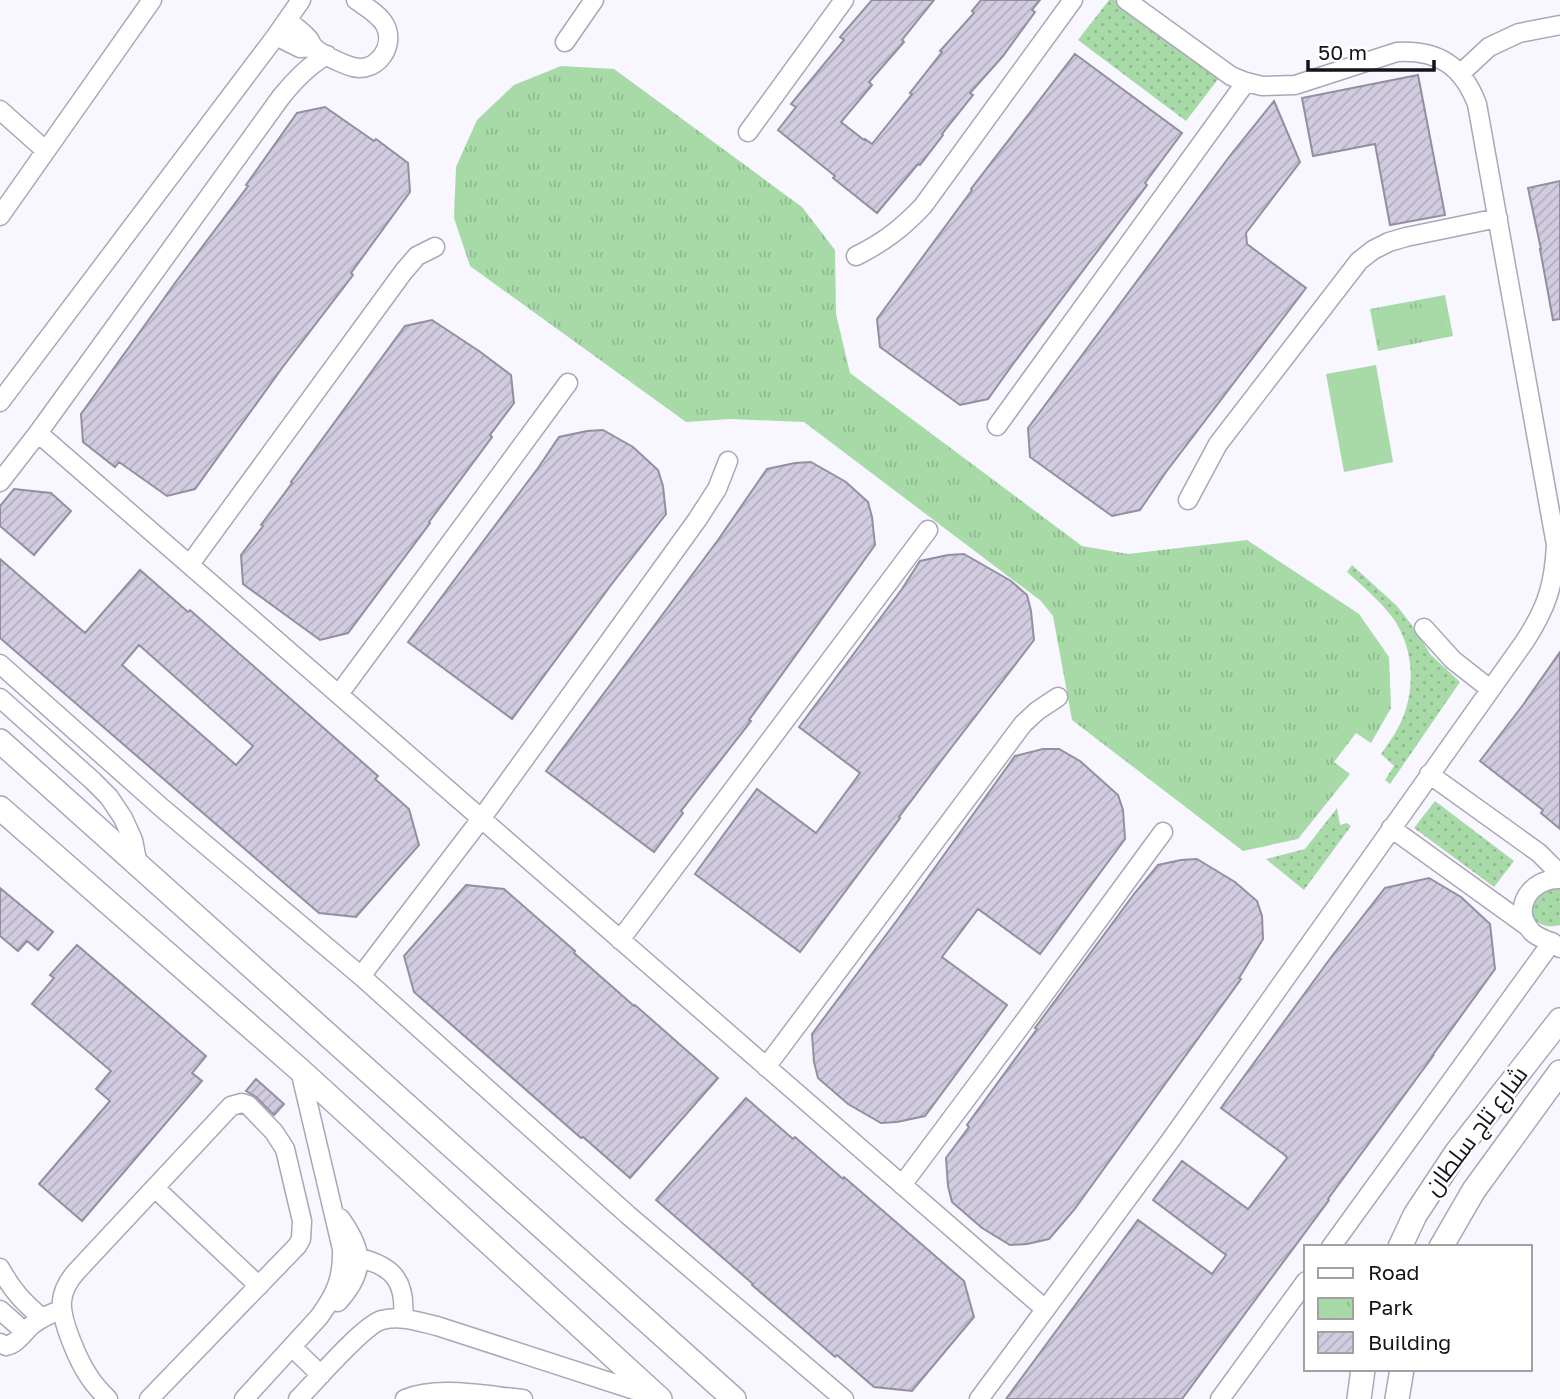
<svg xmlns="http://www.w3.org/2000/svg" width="1560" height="1399" viewBox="0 0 1560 1399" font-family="'Golos Text',Cairo,sans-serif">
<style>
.grass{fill:url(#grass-dots)}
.park{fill:url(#park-tufts)}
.garden{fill:#a7daa7}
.building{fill:url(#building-hatch);stroke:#938fa1;stroke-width:2;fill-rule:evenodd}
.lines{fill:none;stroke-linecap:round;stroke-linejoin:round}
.minor-casing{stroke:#aba7b9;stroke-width:21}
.major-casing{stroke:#aba7b9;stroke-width:26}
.minor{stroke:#fff;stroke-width:18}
.major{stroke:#fff;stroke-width:23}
.labels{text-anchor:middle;stroke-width:5;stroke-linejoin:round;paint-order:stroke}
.street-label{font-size:24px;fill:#15141a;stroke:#fff}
</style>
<defs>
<pattern id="grass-dots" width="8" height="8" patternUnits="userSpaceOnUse" patternTransform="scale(1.75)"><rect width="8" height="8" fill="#a7daa7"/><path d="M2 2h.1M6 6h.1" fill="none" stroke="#8fba8f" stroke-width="1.8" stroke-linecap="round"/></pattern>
<pattern id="park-tufts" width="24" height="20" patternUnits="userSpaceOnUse" patternTransform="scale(1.75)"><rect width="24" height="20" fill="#a7daa7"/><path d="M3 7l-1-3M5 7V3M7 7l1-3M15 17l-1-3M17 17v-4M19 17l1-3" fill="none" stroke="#8fba8f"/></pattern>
<pattern id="building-hatch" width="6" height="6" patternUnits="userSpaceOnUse" patternTransform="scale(1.75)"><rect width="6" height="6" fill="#d1ccdf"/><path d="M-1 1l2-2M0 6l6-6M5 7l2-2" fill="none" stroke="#b3aebf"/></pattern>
</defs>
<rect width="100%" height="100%" fill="#f8f6fe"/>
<!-- grass -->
<path class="grass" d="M1109 0H1115L1219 78 1186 121 1078 40Z
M1352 565 1397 606 1411 624 1431 655 1460 682 1390 784 1385 780 1394 766 1381 754C1388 744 1396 733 1401 722 1416 689 1414 648 1393 618 1380 601 1363 586 1347 572Z
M1435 801 1514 861 1494 887 1414 828Z
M1337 808 1340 825 1347 823 1351 826 1304 890 1266 859 1305 849Z
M1560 887V925C1547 929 1529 923 1531 907 1532 901 1535 896 1537 890Z"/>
<!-- park -->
<path class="park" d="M561 66 614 69 802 207 835 250 836 314 850 373 1082 546 1128 554 1247 540 1359 614 1389 657 1391 708 1371 743 1356 733 1334 762 1350 774 1298 839 1243 851 1072 720 1053 616 1041 601 804 422 730 419 686 422 470 266 454 218 456 167 477 120 514 85Z
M1445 295 1453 336 1378 351 1370 309Z"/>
<!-- garden -->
<path class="garden" d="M1439 304 1443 331 1384 342 1379 315Z
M1376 365 1393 462 1344 472 1326 374Z"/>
<!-- building -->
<path class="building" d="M872 0H934L902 40 904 42 869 82 872 85 841 122 864 140 865 139 872 144 912 94 910 93 942 52 940 51 974 13 972 11 981 0H1040L1032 10 1035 12 1003 56 970 93 973 95 942 134 943 135 920 165 918 164 877 213 833 178 835 176 778 130 796 107 791 104 844 40 840 37Z
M1075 54 1182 133 1145 183 1147 185 1013 364 988 399 960 405 880 347 877 319 972 190 971 189Z
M1418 75 1445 215 1390 225 1375 144 1313 156 1302 98Z
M1274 101 1300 162 1246 233 1247 244 1306 288 1166 472 1140 510 1112 516 1030 457 1028 428 1229 157Z
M325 107 374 141 376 139 408 163 410 192 351 273 353 275 282 368 195 489 167 496 119 462 115 467 83 442 81 414 175 283 248 186 246 185 297 113Z
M1560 181V319L1553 320 1540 249H1541L1528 188Z
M432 320 479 351 511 375 514 403 490 435 492 437 429 522 430 523 348 633 320 640 243 584 241 555 263 526 261 525 292 483 291 482 405 326Z
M603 430 633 447 658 470 663 486 666 514 611 585 512 719 408 642 538 468 559 437 587 431Z
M811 462 846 482 868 502 872 517 875 545 749 720 751 721 681 811 683 813 654 852 546 771 718 540 767 469 795 463Z
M14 489 51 493 71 511 34 555 0 526V506Z
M964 554 1011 581 1027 595 1031 611 1034 640 941 761 899 817 900 818 800 952 695 874 757 789 816 833 860 773 799 727 902 589 920 561 948 555Z
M0 559 85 633 140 570 188 612 190 610 378 776 375 779 409 809 419 845 356 917 319 913 0 638ZM139 645 253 746 236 765 122 665Z
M1560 652V829L1541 813 1543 810 1480 761 1523 705Z
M1043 749H1059L1080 761 1118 795 1123 810 1125 839 1040 954 978 909 942 957 1007 1005 925 1116 897 1122 881 1123 848 1104 818 1078 814 1062 812 1034 898 919 1015 756Z
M1197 859 1235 882 1257 901 1262 916 1263 939 1239 978 1241 979 1074 1210 1049 1239 1027 1244 1010 1245 982 1228 952 1202 948 1186 946 1158 969 1127 967 1125 1037 1029 1035 1028 1134 894 1158 865 1181 860Z
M1429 878 1461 897 1490 924 1495 969 1432 1056H1433L1328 1199 1329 1200 1182 1399H1006L1138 1220 1212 1274 1226 1255 1153 1200 1182 1161 1248 1209 1287 1158 1286 1156 1221 1108 1332 956 1385 888Z
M466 885 504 889 575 951 574 953 634 1006 635 1005 718 1078 630 1178 583 1137 581 1138 414 992 404 956Z
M0 888 53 932 38 950 27 941 18 951 0 936Z
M77 945 206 1056 192 1073 202 1081 82 1221 39 1184 110 1101 96 1089 111 1071 32 1004 54 978 50 975Z
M256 1079 284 1104 274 1115 256 1097 246 1091Z
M746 1098 793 1139 795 1137 843 1179 844 1177 964 1281 974 1317 912 1391 874 1387 837 1355 835 1357 789 1317 752 1285 753 1284 656 1200Z"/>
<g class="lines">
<defs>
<path id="minor" d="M287 20C294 26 302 31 308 38 311 41 311 45 314 47 320 54 345 65 353 67 377 73 396 46 385 25 379 14 366 7 356 0
M276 36 300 48 313 47
M565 42 594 0
M1460 74 1489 47 1519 33 1560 25
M0 110 45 150
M748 132 844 0
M0 216 152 0
M856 256C884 242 901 229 923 206L1073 0
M0 402 276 36 301 0
M997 426 1246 82
M38 433 1045 1309
M0 482 38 433 281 97C295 80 308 66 327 55
M1188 500 1218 444 1359 261 1373 250 1389 242 1406 237 1498 218
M190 564 404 271 417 256 435 247
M1424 628 1453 660 1490 689
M0 664 162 808 361 976 628 1215 844 1399
M339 694 568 383
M0 698 92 780 109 797 123 818 133 840 138 865
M1429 774 1539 853 1560 874
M1391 828 1527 926
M1560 879C1531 878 1510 908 1532 932 1540 940 1552 940 1560 948
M620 940 928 530
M361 976 481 819 697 520 717 489 728 461
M766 1067 1023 724 1037 711 1058 697
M902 1185 1020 1027 1163 832
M155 1188 259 1286
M1331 1247 1552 942
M359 1258C394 1266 406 1282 403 1318
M0 1268C12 1290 23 1302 42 1318
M338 1302C366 1271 364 1251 340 1218
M0 1310 25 1332
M0 1343 6 1346C17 1344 23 1333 32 1325 41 1318 51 1313 62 1310
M292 1347 321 1375
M108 1399C102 1393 95 1386 90 1378 79 1363 60 1319 62 1301 63 1289 69 1280 76 1272L231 1106 242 1103 248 1105 274 1132 285 1149 302 1221 301 1239 297 1246 149 1399
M244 1399 319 1317C336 1294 343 1277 342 1249L300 1070
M298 1399C315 1382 363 1325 382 1320 401 1315 419 1322 437 1326L653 1396
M405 1399C438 1385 488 1396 523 1399
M979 1399 1170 1141 1525 641C1547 607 1554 585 1556 545L1477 104C1462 65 1438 50 1397 52L1295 85 1262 86 1246 82 1231 76 1126 0
M1220 1399 1306 1281"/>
<path id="major" d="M0 741 734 1399
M0 808 300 1070 660 1399
M1400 1247 1415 1215 1456 1153 1560 1020
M1441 1247 1474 1190 1560 1072
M1359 1399 1363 1369
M1397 1399 1402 1369"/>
</defs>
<!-- minor casing -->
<use href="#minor" class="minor-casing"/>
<!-- major casing -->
<use href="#major" class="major-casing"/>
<!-- minor -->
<use href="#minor" class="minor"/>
<!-- major -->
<use href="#major" class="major"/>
</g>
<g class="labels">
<!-- street labels -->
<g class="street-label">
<text transform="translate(1476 1131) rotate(-53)" y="8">شارع تاج سلطان</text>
</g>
</g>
<!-- legend -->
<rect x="1304" y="1245" width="228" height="126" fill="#ffffff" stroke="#a1a1a3" stroke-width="2"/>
<rect x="1318" y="1268" width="35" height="10" fill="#ffffff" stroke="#a1a1a3" stroke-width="2"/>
<text x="1368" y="1280" font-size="21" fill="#15141a">Road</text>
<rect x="1318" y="1298" width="35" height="21" fill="url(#park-tufts)" stroke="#a1a1a3" stroke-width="2"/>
<text x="1368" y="1315" font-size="21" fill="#15141a">Park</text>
<rect x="1318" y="1332" width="35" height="21" fill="url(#building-hatch)" stroke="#a1a1a3" stroke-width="2"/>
<text x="1368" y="1350" font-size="21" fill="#15141a">Building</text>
<!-- scale -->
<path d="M1308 60v10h126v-10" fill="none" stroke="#15141a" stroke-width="3.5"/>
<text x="1318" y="60" font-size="21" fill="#15141a" stroke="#ffffff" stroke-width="5" paint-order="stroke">50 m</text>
</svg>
